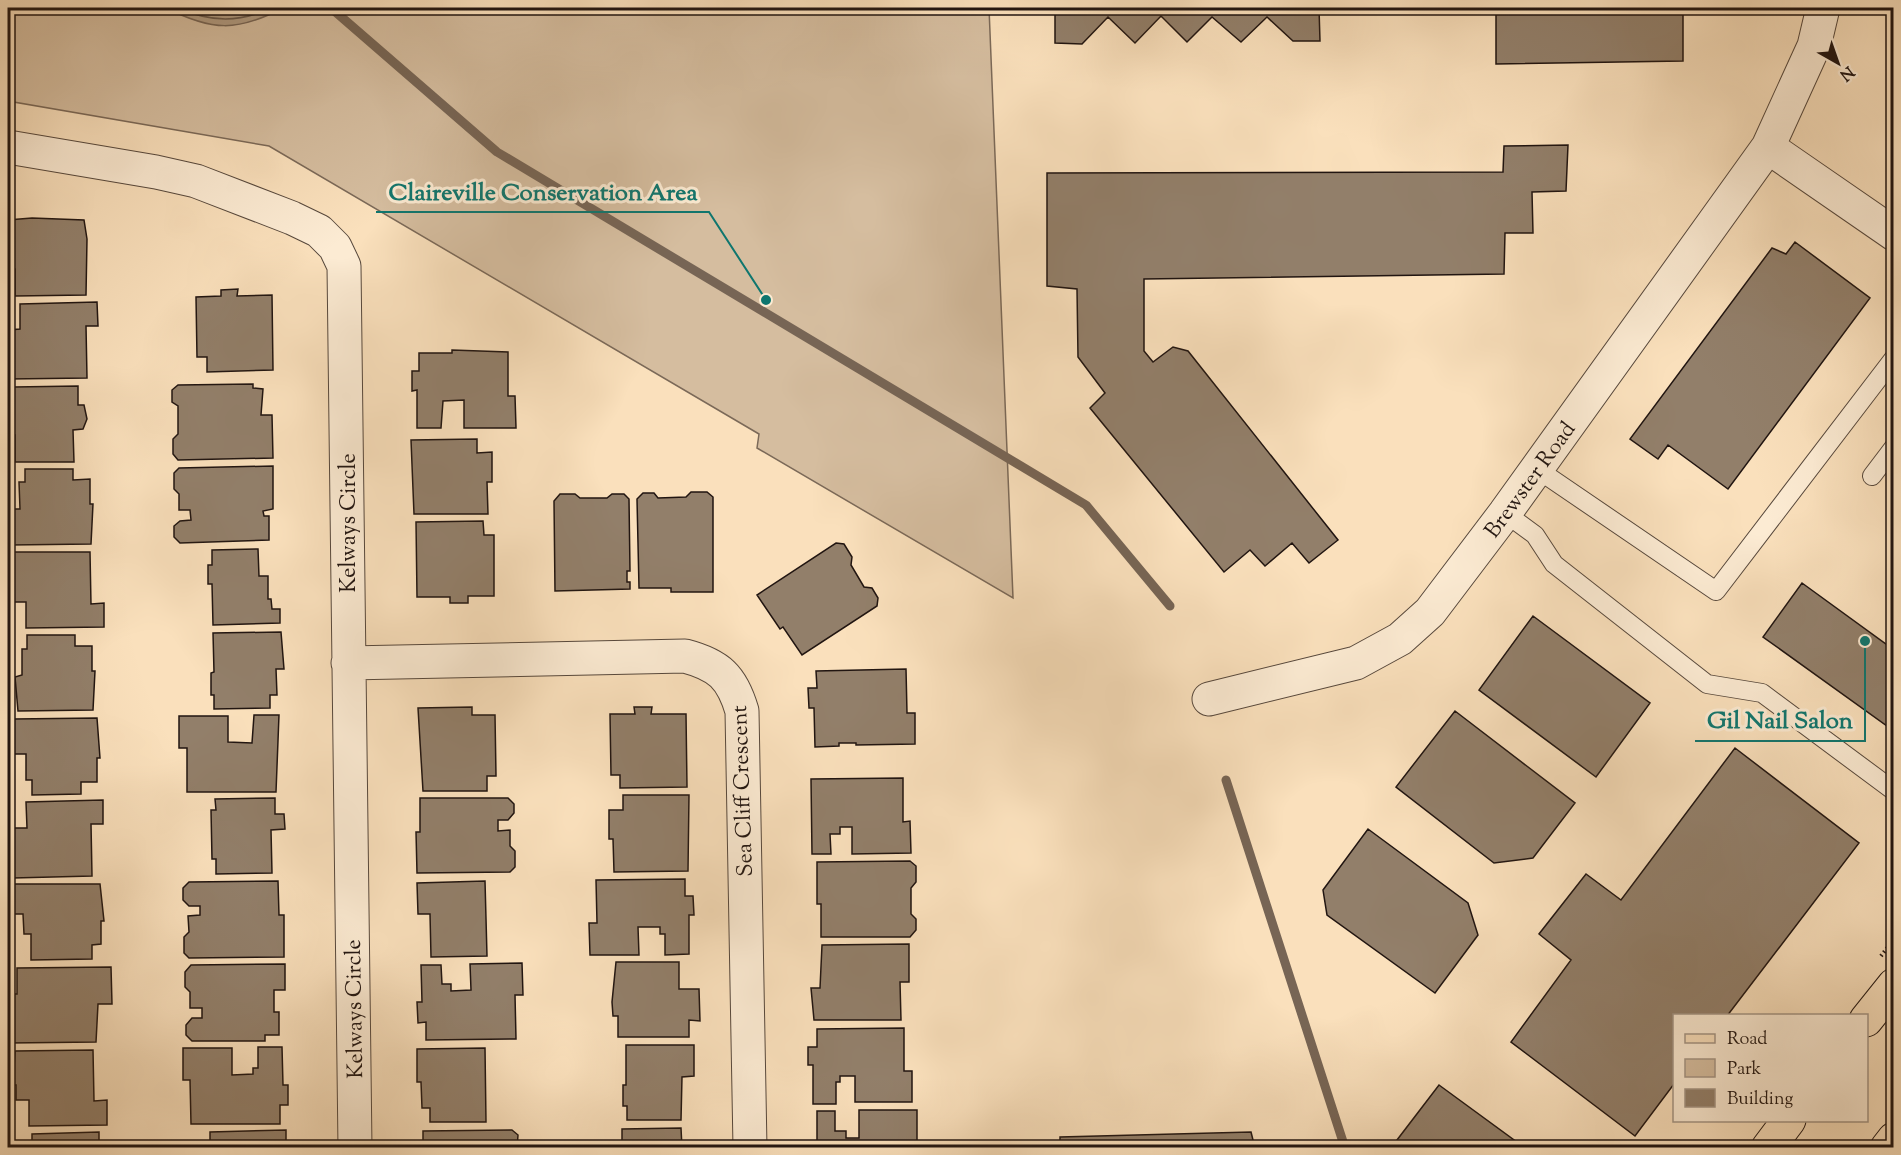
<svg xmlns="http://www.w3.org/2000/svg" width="1901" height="1155" viewBox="0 0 1901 1155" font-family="'Sorts Mill Goudy',serif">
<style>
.green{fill:#d5bd9f;stroke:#7b6958;stroke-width:1.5}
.water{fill:#b09b82;stroke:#776555;stroke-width:1.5}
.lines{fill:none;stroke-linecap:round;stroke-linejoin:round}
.shore{stroke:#68584a;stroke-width:1.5}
.stream{stroke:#776555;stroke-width:9}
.building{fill:#927f6a;stroke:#211511;stroke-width:1.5}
.service-casing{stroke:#57483c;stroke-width:20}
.minor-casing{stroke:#57483c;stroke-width:35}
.primary-casing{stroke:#211511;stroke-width:35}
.path{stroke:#211511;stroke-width:4;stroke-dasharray:1.5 3;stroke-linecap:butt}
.service{stroke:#fcebd3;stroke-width:18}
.minor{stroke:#fcebd3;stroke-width:33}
.primary{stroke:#fae0bc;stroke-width:33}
.labels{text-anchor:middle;stroke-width:6;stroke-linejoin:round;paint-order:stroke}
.street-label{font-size:22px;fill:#211511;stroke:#fcebd3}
.leader{fill:none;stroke:#0f766e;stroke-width:2}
.callout-dot{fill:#0f766e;stroke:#fcebd3;stroke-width:2}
.callout-label{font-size:24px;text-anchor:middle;font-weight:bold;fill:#0f766e;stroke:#fcebd3;stroke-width:6;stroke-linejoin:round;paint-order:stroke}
</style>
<rect width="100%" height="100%" fill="#fae0bc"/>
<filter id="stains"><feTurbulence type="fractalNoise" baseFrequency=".00333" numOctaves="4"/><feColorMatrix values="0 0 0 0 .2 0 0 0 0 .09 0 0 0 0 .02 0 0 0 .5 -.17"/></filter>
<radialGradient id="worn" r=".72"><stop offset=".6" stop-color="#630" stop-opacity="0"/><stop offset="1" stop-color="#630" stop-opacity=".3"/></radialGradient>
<!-- green -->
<path class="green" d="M8 8H989L1013 598 757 448 759 434 269 146 8 101Z"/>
<!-- water -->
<path class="water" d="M166 8H283C237 32 212 31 166 8Z"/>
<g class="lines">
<!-- shore -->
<path class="shore" d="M179 8C209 22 240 23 270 8"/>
<!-- stream -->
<path class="stream" d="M331 8 497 152 1086 505 1170 606
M1226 780 1345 1148"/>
</g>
<!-- building -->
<path class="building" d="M1055 8H1319L1320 41H1293L1267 17 1241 42 1212 17 1187 42 1161 16 1135 43 1108 17 1082 44 1055 43Z
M1496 8H1683V61L1496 64Z
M1568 145 1566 191 1532 192 1533 233H1505L1504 274 1144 279V351L1153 362 1173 347 1188 351 1338 540 1309 563 1292 543 1265 566 1250 550 1224 572 1090 408 1105 393 1078 357 1077 289 1047 286V173L1503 172 1504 146Z
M32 218 84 220 87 239 86 295 15 296V269L8 270V220Z
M1795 242 1870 298 1728 489 1668 445 1658 459 1630 439 1772 248 1786 254Z
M238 289 237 296 272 295 273 370 207 372V357H197L196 297 221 296V290Z
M97 302 98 326H86L87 378 8 379V330L20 329V304Z
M452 350 508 352V396H515L516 428H464V400L443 401 441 428H417V390L412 391V371H419V353H452Z
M253 384V388L263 389 261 415H272L273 458 178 460 173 454V439L178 434V406L172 402V390L178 385Z
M78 386V405H84L87 419 83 429 73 430 74 462H15V435H12V417H9V403H14V387Z
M477 439V453L492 452V482H487L488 514H414L411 440Z
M273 466V509L263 511 264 516H269V540L180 543 174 537V526L180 521 191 520 190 510H179V494L174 489V473L179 468Z
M25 469H73V480L90 479V504H93L91 544 9 545 8 509H20L19 482H25Z
M691 492H707L713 497V592H671V588H639L637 499 643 493H654L658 498 686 497Z
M560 494H575L580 498H607L612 494H624L629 499 630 571H627V582H630V589L555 591 554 501Z
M483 521 484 535H494V596H468V603H450V597H417L416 522Z
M836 543 844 544 852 557 851 565 864 587 872 588 878 598 877 606 802 655 783 627 780 629 757 595Z
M258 549 259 576H268V599H271L272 609H280V623L213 625 212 584H208V565H212V550Z
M11 552H90L91 604 104 603V627L26 628V602H13L12 587H10Z
M1802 583 1894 650V731L1763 637Z
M1533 616 1650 703 1596 777 1479 690Z
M281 632 284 669H276L277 695H270V708L214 709V695H211V673L214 672 213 633Z
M27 635H75V646H92V671H95L93 710 18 711 15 677 22 675V649H27Z
M906 669 907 713H915V744L856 745V743H839V746L815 747 814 708H809L808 688H817L816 671Z
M472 707V715H495L496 776H487V791H423L418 708Z
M634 707H652L651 714H686L687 787 620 788V775H611L610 714H635Z
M1455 711 1575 803 1533 858 1494 863 1396 787Z
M254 715H279L276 792H187V748H179V716H228V742L252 743Z
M97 718 100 758H97V782H81V794L32 795V780H26V754H13L14 719Z
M1735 748 1859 843 1727 1016H1674V1084L1635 1136 1511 1042 1571 960 1539 934 1586 874 1621 900Z
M903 778V822L910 821 911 853 852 854V827H840V834H830L831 854H812L811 779Z
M623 795H689L688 871 614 872 613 839H609V810H623Z
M275 798V814H284L285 829 271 830 272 873 216 874V859H212L211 810H216L215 799Z
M420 798H508L514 804V813L508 820H498V831L510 830V846L515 851V867L510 872 417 873 416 832H420Z
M103 800V824H91L92 876 13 878 11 843H14V828H27L26 802Z
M1368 829 1468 903 1478 935 1435 993 1327 915 1323 890Z
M910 861 916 866V882L911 888V914L916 919V930L910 937H821V904H817V862Z
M685 879V896H693L694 915H689V954L665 955V934H660V927H638L639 955H590L589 923H597L596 880Z
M278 881 279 915H284V957L189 958 184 953V937L189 932 188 916 200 915V906H189L183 900V888L189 882Z
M485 881 487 956 431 957 430 914H418L417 883Z
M14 884H100L104 921H101V944L92 945V959L31 960V934H24L23 914H13Z
M909 944V982H900L901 1020H814L811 988H820L822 945Z
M616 962H679V989H699L700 1021 689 1020V1037H618V1016H613L612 1002Z
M522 963 523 995H515L516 1039 426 1040V1022L418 1023 417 1002H422L421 965H441L442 984H451V991L471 990 470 964Z
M285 964V990H274V1012H279V1035H265V1041H192L186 1035V1025L192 1018H202V1008H190V992L185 987V972L191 965Z
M111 967 112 1004H98L96 1042 9 1043 8 994H17V968Z
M904 1028V1071H912V1102H855V1076H840V1082H836V1104H813V1065H808V1047H817V1029Z
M626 1045H694V1076L682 1077 681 1120H627V1106H623V1085H626Z
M258 1047H282L283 1085H288V1105H280V1124H191L190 1080H183V1048H232V1075L253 1074V1068H258Z
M485 1048 486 1122H430V1108H422L421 1082H417V1049Z
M93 1050 94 1101 107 1100V1125L29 1126V1100H16V1085H13L15 1051Z
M1439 1085 1525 1148H1400L1397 1140Z
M859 1110H917V1142L910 1141V1148H817V1111H835V1131H846V1138H859Z
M681 1128 682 1148H618V1144H622V1129Z
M286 1130V1148H210V1132Z
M512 1130 518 1135 517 1148H423V1131Z
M99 1132V1148H32V1134Z
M1251 1132 1255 1148H1060V1137Z"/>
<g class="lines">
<defs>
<path id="service" d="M1537 469 1716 591 1894 358
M1872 476 1894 447
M1505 513 1535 535 1554 564 1707 684 1762 693 1894 791"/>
<path id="minor" d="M8 147 156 172 196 181 292 218 319 231 335 247 344 266 355 1148
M1768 147 1894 234
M348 663 685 656C719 665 732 677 742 711L750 1148
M1209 699 1356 663 1400 639 1430 612 1505 513 1768 147 1814 46 1823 8"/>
<path id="primary" d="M1866 1020 1894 985
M1768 1148 1789 1120
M1887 1148 1894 1139"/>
</defs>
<!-- service casing -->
<use href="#service" class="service-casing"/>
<!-- minor casing -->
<use href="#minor" class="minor-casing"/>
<!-- primary casing -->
<use href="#primary" class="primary-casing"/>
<!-- path -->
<path class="path" d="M1881 956 1894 939"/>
<!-- service -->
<use href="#service" class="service"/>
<!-- minor -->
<use href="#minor" class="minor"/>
<!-- primary -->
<use href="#primary" class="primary"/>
</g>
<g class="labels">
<!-- street labels -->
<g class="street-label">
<text transform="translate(1529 479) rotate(-54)" y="8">Brewster Road</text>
<text transform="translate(347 523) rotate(-90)" y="8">Kelways Circle</text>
<text transform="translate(741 791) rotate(-92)" y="8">Sea Cliff Crescent</text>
<text transform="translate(353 1009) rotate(-91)" y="8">Kelways Circle</text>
</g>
</g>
<!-- callouts -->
<path class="leader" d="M766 300L709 212H376M1865 641L1865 741H1695"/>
<g class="callout-dot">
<circle cx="766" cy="300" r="6"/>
<circle cx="1865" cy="641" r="6"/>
</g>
<g class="callout-label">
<text x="543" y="200">Claireville Conservation Area</text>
<text x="1780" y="728">Gil Nail Salon</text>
</g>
<!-- margin -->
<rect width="1901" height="1155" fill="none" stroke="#fae0bc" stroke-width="30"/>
<rect x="9" y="9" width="1883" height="1137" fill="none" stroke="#211511" stroke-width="3"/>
<rect x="15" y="15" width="1871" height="1125" fill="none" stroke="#211511" stroke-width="1.5"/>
<!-- legend -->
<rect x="1673" y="1014" width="195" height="108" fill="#fcebd3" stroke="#a49585" stroke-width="1.5"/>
<rect x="1685" y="1034" width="30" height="9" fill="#fae0bc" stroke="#a49585" stroke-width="1.5"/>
<text x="1727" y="1044" font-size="18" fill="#211511">Road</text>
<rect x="1685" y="1059" width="30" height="18" fill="#d5bd9f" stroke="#a49585" stroke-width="1.5"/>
<text x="1727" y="1074" font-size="18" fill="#211511">Park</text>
<rect x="1685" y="1089" width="30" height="18" fill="#927f6a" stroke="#a49585" stroke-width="1.5"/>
<text x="1727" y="1104" font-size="18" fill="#211511">Building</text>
<!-- north arrow -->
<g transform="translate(1838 63) rotate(140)" stroke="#fcebd3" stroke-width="4.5" paint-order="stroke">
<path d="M0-4.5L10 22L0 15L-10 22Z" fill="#211511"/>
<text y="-9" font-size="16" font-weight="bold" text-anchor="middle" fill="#211511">N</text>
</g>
<rect width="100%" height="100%" filter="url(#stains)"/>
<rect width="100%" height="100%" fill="url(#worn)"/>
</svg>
